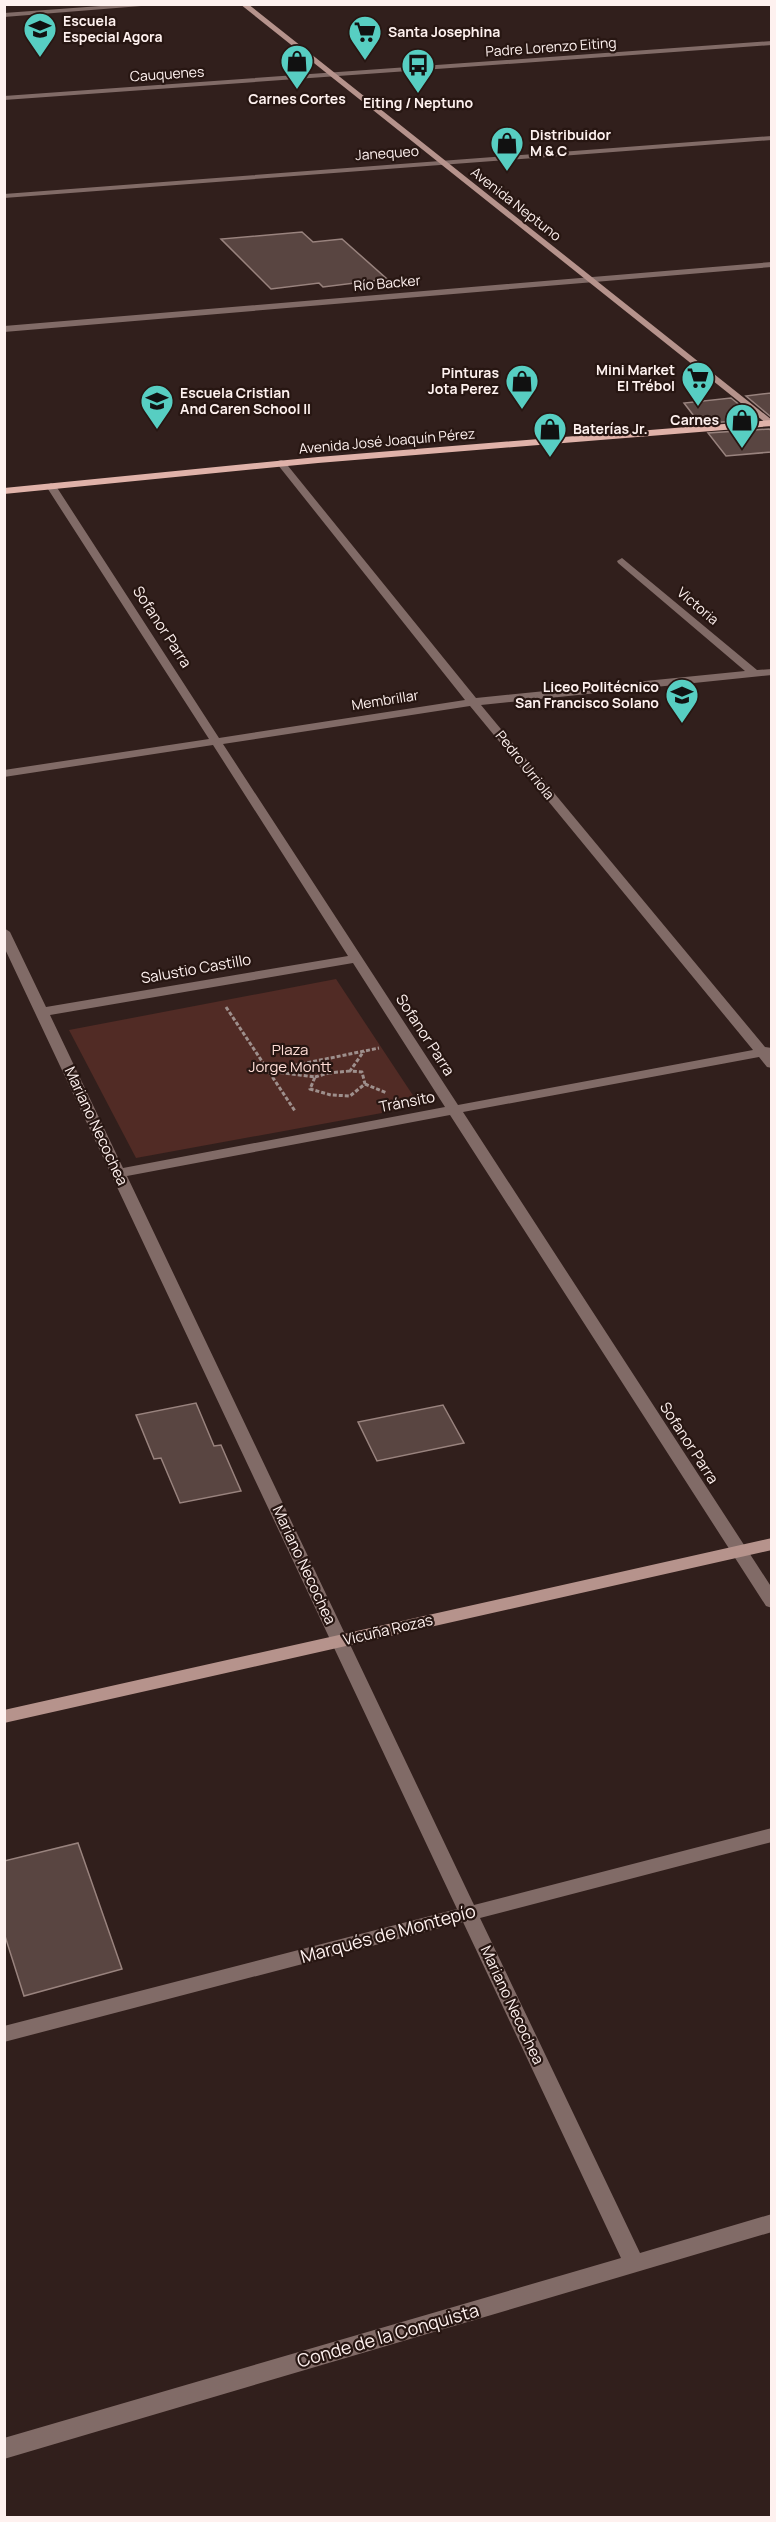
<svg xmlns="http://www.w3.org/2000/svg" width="776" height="2522" viewBox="0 0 776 2522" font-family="Manrope,sans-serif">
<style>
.green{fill:#512b25}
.building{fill:#594541;stroke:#99837e;stroke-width:1.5}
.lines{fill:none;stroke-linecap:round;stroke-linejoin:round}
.path{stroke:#9e8f8c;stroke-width:3;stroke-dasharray:4 2;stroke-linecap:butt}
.street{fill:#816b67;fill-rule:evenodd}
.secondary{fill:#b6938c;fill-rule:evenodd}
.primary{fill:#e0b2a9;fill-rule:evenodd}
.labels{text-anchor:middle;stroke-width:4.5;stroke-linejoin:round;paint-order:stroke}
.far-poi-label{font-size:14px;font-weight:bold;fill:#fef1ef;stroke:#271612;text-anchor:start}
.far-street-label{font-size:14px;fill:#fef1ef;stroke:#271612}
.street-label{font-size:15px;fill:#fef1ef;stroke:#271612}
.park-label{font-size:15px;fill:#fddcd5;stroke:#271612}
.near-street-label{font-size:18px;fill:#fef1ef;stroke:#271612}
</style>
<rect width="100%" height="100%" fill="#311f1c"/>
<!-- green -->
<path class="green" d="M336 979 420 1106 136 1158 69 1030Z"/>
<!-- building -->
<path class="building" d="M302 232 313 242 342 239 387 279 323 287 319 283 271 289 221 239Z
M771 393V417L746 396Z
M731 398 757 419 700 424 684 403Z
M769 429 771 430V452L726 456 708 433Z
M196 1403 214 1446 221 1445 241 1491 180 1503 161 1458 154 1459 136 1415Z
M443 1405 464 1443 377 1461 358 1422Z
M78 1843 122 1969 24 1996 4 1933V1861Z"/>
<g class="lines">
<!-- path -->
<path class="path" d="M226 1007 295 1111
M272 1070 379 1048
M268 1071 315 1077 310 1089 331 1095 350 1096 365 1084 362 1072 350 1071 364 1051
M328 1073 350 1071
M315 1077 328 1073 321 1060
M365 1084 387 1093"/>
<!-- street -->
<path class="street" d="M128 4H166L4 17V13Z
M772 41V45L4 100V96Z
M772 136V140L4 198V194Z
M772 262V267L4 332V326Z
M281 460 284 461 476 698 745 671 618 563 617 561 622 558 757 670 772 669V675L481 705 765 1047 772 1048V1068L767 1067 759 1057 463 1112 772 1588V1608L766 1606 450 1115 127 1176 474 1905 772 1828V1842L480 1918 640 2253 772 2214V2232L4 2459V2438L621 2258 463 1922 4 2042V2026L457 1909 4 947V928L10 932 46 1007 348 956 213 745 4 777V770L209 739 46 486 51 483 56 486 219 738 465 700 278 465V461ZM470 706 753 1050 458 1105 223 744ZM353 963 445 1107 123 1168 50 1015Z"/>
<!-- secondary -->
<path class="secondary" d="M240 4H248L772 420V428Z
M772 1538V1550L4 1723V1710Z"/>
<!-- primary -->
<path class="primary" d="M772 420V426L318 463 4 494V488L318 457Z"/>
</g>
<!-- icons -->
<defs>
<symbol id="school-pin" viewBox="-11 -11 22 30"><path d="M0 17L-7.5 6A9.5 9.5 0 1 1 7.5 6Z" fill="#57cec2" stroke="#271612"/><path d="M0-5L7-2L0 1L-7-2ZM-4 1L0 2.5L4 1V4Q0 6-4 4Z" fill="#111"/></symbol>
<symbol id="supermarket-pin" viewBox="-11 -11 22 30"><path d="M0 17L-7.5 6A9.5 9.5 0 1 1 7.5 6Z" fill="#57cec2" stroke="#271612"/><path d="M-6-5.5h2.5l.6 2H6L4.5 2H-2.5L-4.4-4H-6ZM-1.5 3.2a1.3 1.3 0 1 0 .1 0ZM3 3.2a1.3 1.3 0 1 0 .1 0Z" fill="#111"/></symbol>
<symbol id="shop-pin" viewBox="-11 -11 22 30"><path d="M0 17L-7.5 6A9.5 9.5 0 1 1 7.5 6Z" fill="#57cec2" stroke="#271612"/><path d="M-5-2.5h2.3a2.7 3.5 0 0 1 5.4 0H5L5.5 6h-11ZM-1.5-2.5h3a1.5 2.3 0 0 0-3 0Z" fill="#111"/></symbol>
<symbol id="bus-pin" viewBox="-11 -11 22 30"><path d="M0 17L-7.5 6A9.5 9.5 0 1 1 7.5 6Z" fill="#57cec2" stroke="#271612"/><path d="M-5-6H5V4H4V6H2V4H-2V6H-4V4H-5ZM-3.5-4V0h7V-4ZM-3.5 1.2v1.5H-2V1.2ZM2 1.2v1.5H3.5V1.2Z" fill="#111"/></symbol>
</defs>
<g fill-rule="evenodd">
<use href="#school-pin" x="21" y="10" width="38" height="52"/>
<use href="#supermarket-pin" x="346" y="13" width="38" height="52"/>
<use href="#shop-pin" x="278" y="42" width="38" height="52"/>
<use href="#bus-pin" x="399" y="46" width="38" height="52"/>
<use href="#shop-pin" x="488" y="124" width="38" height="52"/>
<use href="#supermarket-pin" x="679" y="359" width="38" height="52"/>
<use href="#shop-pin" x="503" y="362" width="38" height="52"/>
<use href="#school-pin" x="138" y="382" width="38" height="52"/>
<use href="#shop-pin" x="723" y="401" width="38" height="52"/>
<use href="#shop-pin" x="531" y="410" width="38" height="52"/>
<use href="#school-pin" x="663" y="676" width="38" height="52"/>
</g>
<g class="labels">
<!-- far-poi labels -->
<g class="far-poi-label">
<text x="63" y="26">Escuela<tspan x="63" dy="16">Especial Agora</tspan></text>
<text x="388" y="37">Santa Josephina</text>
<text x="297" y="104" text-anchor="middle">Carnes Cortes</text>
<text x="418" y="108" text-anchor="middle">Eiting / Neptuno</text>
<text x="530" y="140">Distribuidor<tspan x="530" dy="16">M &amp; C</tspan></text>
<text x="675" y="375" text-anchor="end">Mini Market<tspan x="675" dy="16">El Trébol</tspan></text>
<text x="499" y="378" text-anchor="end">Pinturas<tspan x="499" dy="16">Jota Perez</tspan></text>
<text x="180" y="398">Escuela Cristian<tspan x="180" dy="16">And Caren School II</tspan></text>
<text x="719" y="425" text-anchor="end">Carnes</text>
<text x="573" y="434">Baterías Jr.</text>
<text x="659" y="692" text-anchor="end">Liceo Politécnico<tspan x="659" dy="16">San Francisco Solano</tspan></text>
</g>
<!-- far-street labels -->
<g class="far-street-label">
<text transform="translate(551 47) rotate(-4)" y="5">Padre Lorenzo Eiting</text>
<text transform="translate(167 74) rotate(-4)" y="5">Cauquenes</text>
<text transform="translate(387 153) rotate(-4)" y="5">Janequeo</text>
<text transform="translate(516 204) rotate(38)" y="5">Avenida Neptuno</text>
<text transform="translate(387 283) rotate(-5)" y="5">Río Backer</text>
<text transform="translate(387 441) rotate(-5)" y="5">Avenida José Joaquín Pérez</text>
<text transform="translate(698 606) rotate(40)" y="5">Victoria</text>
<text transform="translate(385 700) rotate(-9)" y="5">Membrillar</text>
<text transform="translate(525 765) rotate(51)" y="5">Pedro Urriola</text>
</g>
<!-- street labels -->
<g class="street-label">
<text transform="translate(162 627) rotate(57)" y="5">Sofanor Parra</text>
<text transform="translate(196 969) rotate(-10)" y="5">Salustio Castillo</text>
<text transform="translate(425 1035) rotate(57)" y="5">Sofanor Parra</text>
<text transform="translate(407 1102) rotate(-11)" y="5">Tránsito</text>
<text transform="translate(96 1126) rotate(65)" y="5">Mariano Necochea</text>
<text transform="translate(689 1443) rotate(57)" y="5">Sofanor Parra</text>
<text transform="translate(304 1565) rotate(65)" y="5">Mariano Necochea</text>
<text transform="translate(388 1630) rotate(-13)" y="5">Vicuña Rozas</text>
<text transform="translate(512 2005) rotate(65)" y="5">Mariano Necochea</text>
</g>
<!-- park labels -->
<g class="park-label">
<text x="290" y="1055">Plaza<tspan x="290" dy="17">Jorge Montt</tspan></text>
</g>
<!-- near-street labels -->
<g class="near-street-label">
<text transform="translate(388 1934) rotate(-15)" y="6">Marqués de Montepío</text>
<text transform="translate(388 2336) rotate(-16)" y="6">Conde de la Conquista</text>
</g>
</g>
<!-- border -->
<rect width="776" height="2522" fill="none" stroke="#fef1ef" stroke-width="12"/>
</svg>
